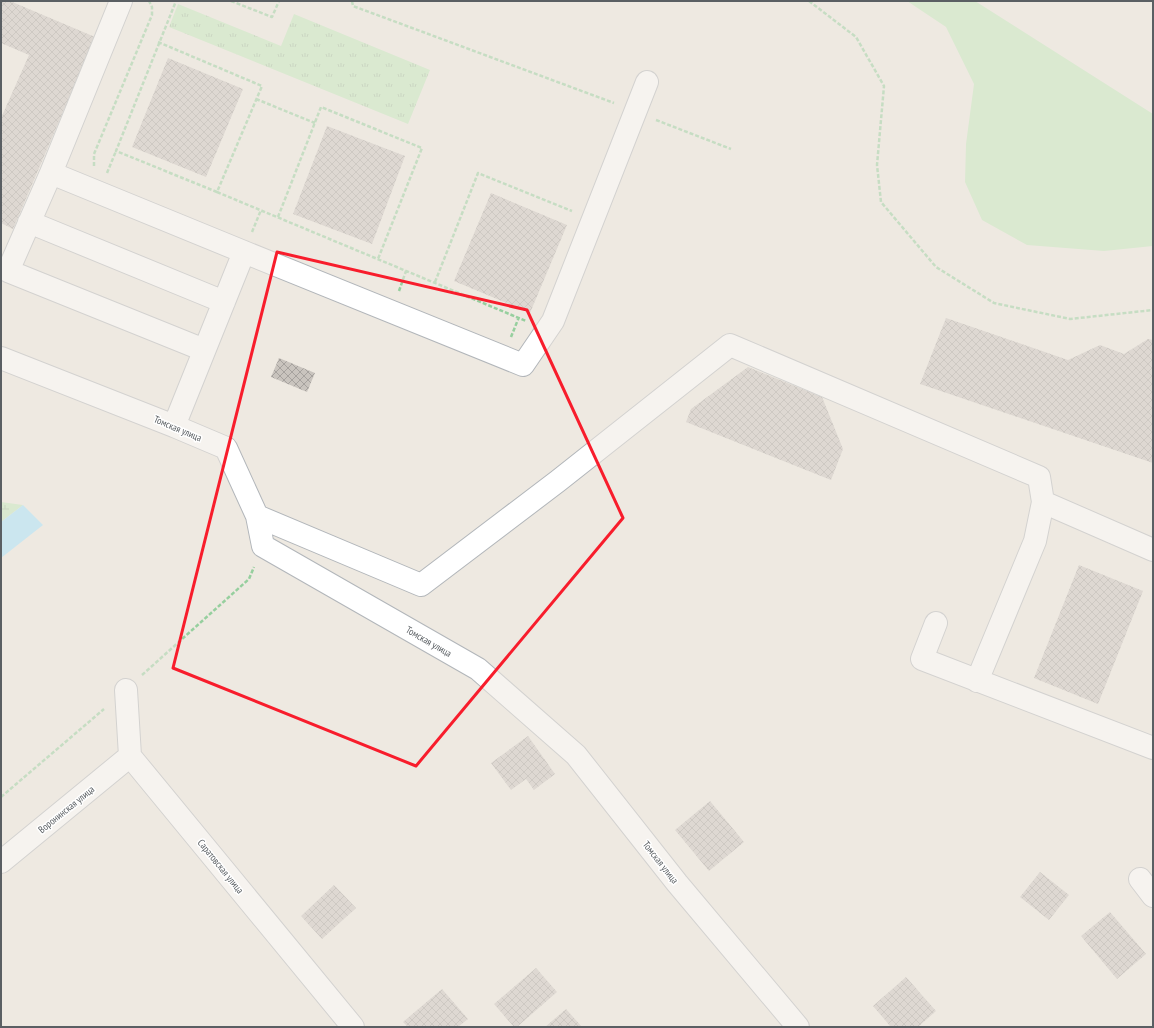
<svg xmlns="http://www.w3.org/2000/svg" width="1154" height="1028" viewBox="0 0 1154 1028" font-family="'PT Sans Narrow',sans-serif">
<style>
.grass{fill:#c1e8bb}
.wetland{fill:url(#wetland-marsh)}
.park{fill:url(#park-tufts)}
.water{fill:#a0e3ff}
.building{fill:url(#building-cross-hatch)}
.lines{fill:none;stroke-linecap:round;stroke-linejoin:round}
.minor-casing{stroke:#b2b6ba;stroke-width:24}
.path{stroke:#96cf9e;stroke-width:2.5;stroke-dasharray:4 2;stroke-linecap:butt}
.minor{stroke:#fff;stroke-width:22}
.marked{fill:none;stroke:#f81d2c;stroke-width:3;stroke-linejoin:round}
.labels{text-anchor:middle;stroke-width:3;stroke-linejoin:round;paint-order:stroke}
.street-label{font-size:10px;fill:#5a5f63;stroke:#fff}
</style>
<defs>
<pattern id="wetland-marsh" width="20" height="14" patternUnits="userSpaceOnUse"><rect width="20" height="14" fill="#c1e8bb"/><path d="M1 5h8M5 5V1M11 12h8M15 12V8" fill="none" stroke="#a0bf9c"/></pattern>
<pattern id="park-tufts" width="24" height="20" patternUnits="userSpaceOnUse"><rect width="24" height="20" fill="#c1e8bb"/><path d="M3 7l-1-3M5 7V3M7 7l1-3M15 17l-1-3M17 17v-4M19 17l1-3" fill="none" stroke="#a0bf9c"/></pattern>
<pattern id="building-cross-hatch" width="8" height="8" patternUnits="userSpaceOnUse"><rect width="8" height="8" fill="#c9c4be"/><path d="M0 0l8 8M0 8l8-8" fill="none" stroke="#a6a29e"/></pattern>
</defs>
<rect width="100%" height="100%" fill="#eee9e1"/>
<!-- grass -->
<path class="grass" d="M907 1H975L1153 114V246L1104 251 1027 245 982 220 965 182 966 144 974 84 946 27Z"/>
<!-- wetland -->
<path class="wetland" d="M1 502 23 505 1 522Z"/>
<!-- park -->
<path class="park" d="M178 4 281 46 294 14 430 70 408 124 169 27Z"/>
<!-- water -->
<path class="water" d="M23 505 43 525 1 558V522Z"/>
<!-- building -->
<path class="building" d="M1 1H10L95 37 13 229 1 223V118L29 55 1 43Z
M168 58 243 89 206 177 132 147Z
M327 126 405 156 372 244 293 214Z
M491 193 567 225 530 313 454 281Z
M946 318 1068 360 1100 345 1124 354 1148 339 1153 340V463L920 384Z
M279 358 315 373 307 392 271 377Z
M748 367 822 397 843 449 831 480 686 422 691 409Z
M1079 565 1143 591 1098 704 1034 678Z
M528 736 555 774 534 790 526 779 511 790 491 763Z
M710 801 744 842 709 871 675 830Z
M1040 872 1069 895 1049 920 1020 897Z
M334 885 356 908 322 939 301 916Z
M1110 912 1146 954 1117 979 1081 936Z
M536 968 557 992 517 1027H514L494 1004Z
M906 977 936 1011 918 1027H891L873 1006Z
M442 989 468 1019 458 1027H408L403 1022Z
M566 1009 582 1027H545Z"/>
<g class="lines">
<defs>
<path id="minor" d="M121 1 51 173 244 252
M51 173 8 271 204 350
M29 222 224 302
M1 358 174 426 226 448 257 516 263 546 478 669 576 755 677 883 798 1027
M174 426 244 252 523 365 553 321 647 82
M1043 502 1153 550
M257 516 421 585 558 481 730 345 1039 477 1043 502 1035 541 977 681
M936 623 922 659 1153 748
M126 690 130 756 353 1027
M1 862 130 756
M1140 879 1153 896"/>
</defs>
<!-- minor casing -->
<use href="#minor" class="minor-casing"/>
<!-- path -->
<path class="path" d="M231 1 272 17 279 1
M352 1 353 6 614 103
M809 1 856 37 884 86 877 165 881 202 936 267 994 303 1070 319 1153 310
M158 42 262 86 217 192 116 151 176 1
M256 99 315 123
M656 120 731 149
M94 166V154L152 15V7L149 1
M107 173 116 151
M217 192 526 321
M278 217 321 107 422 148 378 259
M252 232 261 210
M435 282 478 173 572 211
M399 291 406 271
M511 337 519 317
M142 675 249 579 254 567
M1 797 104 709"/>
<!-- minor -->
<use href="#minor" class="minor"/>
</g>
<!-- marked area -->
<path d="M0 0H1154V1028H0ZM277 252 527 310 623 518 416 766 173 668Z" fill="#eee9e1" fill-opacity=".55" fill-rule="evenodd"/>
<path class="marked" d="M277 252 527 310 623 518 416 766 173 668Z"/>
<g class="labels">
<!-- street labels -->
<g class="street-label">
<text transform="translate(178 428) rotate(23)" y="4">Томская улица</text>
<text transform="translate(429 641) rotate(30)" y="4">Томская улица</text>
<text transform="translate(66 809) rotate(-39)" y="4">Воронинская улица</text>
<text transform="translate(661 862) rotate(52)" y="4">Томская улица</text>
<text transform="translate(221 866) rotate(51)" y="4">Саратовская улица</text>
</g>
</g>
<!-- border -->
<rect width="1154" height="1028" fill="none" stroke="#5a5f63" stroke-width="4"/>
</svg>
